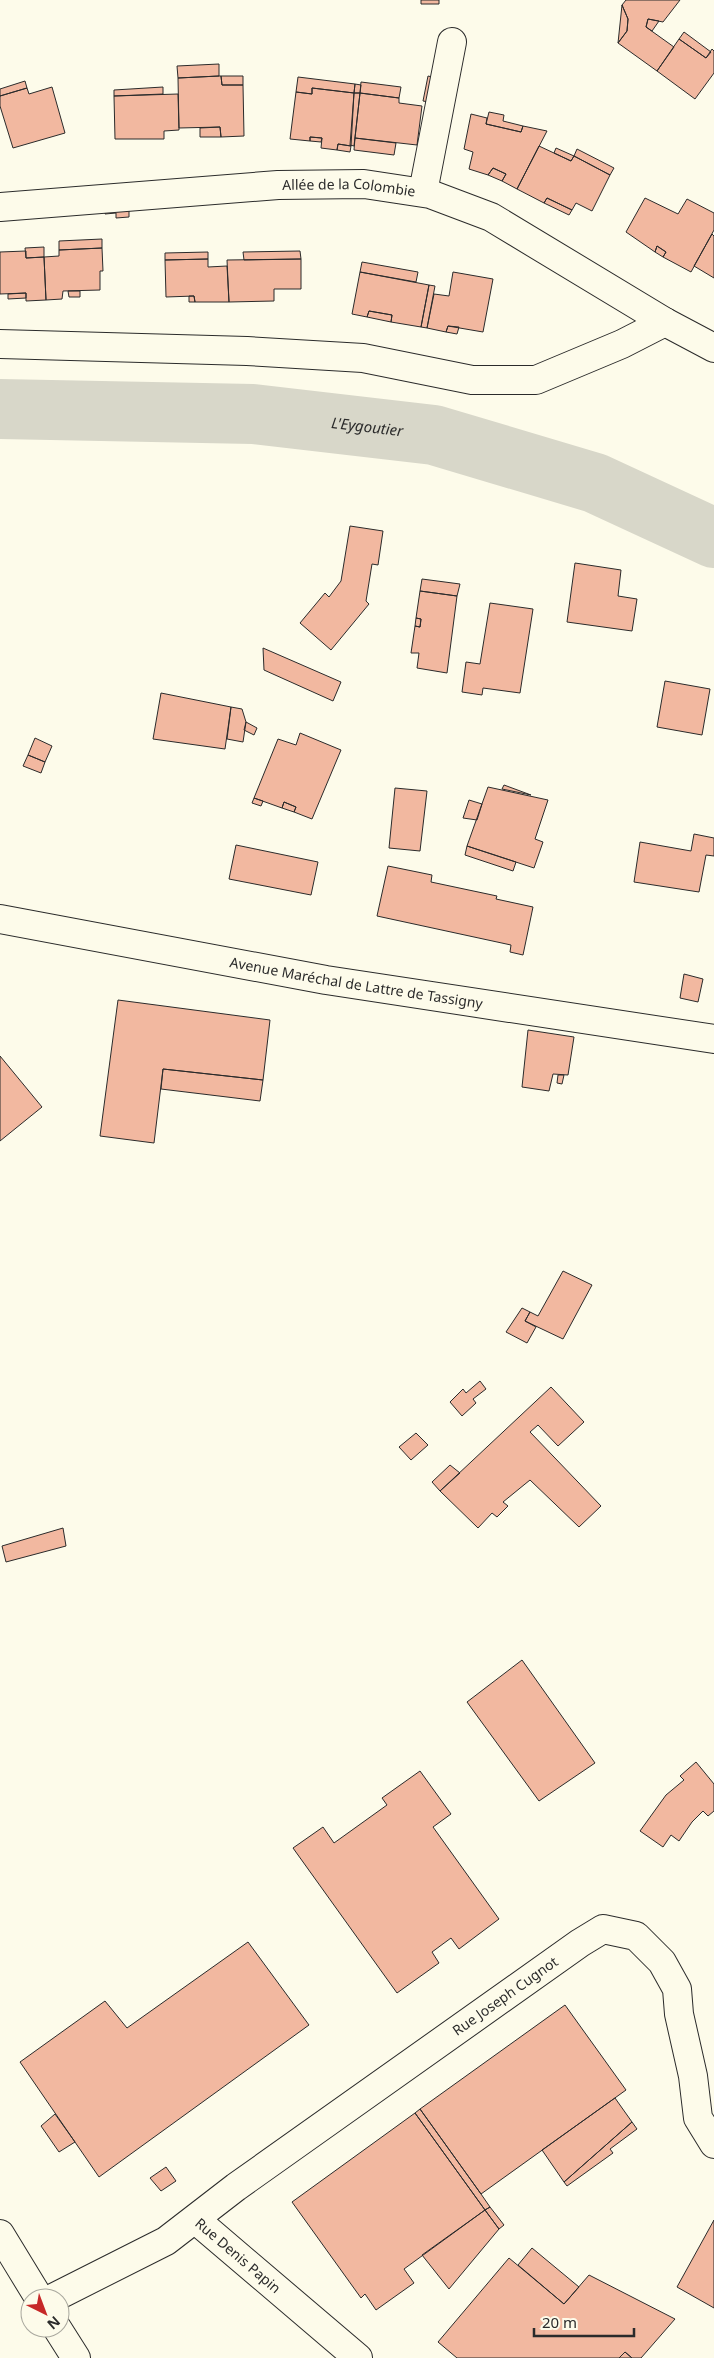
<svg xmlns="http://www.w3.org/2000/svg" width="714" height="2358" viewBox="0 0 714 2358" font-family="'Noto Sans',sans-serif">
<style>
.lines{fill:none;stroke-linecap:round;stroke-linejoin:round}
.river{stroke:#d8d7c9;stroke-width:60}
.building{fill:#f2b8a0;stroke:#2b2b2b}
.street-casing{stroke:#2b2b2b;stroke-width:30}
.secondary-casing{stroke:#2b2b2b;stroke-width:30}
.primary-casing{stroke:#2b2b2b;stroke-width:30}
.street{stroke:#fdfbea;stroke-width:28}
.secondary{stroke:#fdfbea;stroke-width:28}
.primary{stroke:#fdfbea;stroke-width:28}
.labels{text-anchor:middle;stroke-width:4;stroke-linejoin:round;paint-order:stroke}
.street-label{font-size:14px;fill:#2b2b2b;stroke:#fdfbea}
.water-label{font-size:15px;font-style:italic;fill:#2b2b2b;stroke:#fdfbea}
</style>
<rect width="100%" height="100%" fill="#fdfbea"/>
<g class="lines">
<!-- river -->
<path class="river" id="s1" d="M0 409 253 414 434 435 595 483 714 538"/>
</g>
<!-- building -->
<path class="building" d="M421 0H439V4H421Z
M626 0H680L663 22 648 19 646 27 674 47 657 71 618 43 627 31 628 19 622 5Z
M622 5 628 19 627 31 618 43Z
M648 19 659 21 652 31 646 27Z
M684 32 711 52 706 58 679 39Z
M679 39 706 58 712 49 714 51V73L695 99 657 71Z
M219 64V76L178 78 177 66Z
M219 76H221L222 85H243L244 136 221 137 220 127 179 128 178 78Z
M221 76H243V85H222Z
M428 76 440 79 435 103 423 101Z
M298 77 355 84 354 93 312 88V94L296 92Z
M25 81 27 88 0 96V89Z
M361 82 401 87 399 98 360 93Z
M355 84 361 85 360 93H354Z
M52 87 65 133 13 148 0 106V96L27 88 29 94Z
M163 87V94L114 96V90Z
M312 88 354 93 351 146 338 144 337 150 321 148 322 138 310 137V141L290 139 296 92 312 94Z
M354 93H360L354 146 350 145Z
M360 93 399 98V103L422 106 417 145 355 138Z
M178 94 179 130 164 131V139H115L114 96Z
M489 112 504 115 503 121 523 126 521 132 486 124Z
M471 114 487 118 486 124 521 132 523 126 547 131 517 189 502 181 506 174 493 168 488 175 469 169 473 152 464 149Z
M220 127 221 137H200V128Z
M310 137 322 138 321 142 310 141Z
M355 138 396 143 394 155 354 150Z
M338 144 351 146 350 152 337 150Z
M539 146 571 161 574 156 610 175 592 211 576 203 572 210 547 198 544 203 517 189Z
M556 148 574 156 571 161 554 153Z
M577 149 614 168 610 175 574 156Z
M493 168 506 174 502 181 488 175Z
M547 198 572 210 569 215 544 203Z
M645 198 678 214 687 199 714 213V230L691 272 663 257 666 252 657 246 655 252 626 232Z
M129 207V217L116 218V213L105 214V208Z
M712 234 714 236V278L694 266Z
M102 239V248L59 250V241Z
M657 246 666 252 663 257 655 252Z
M44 247V257L26 258 25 248Z
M102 248 103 271H100V290L63 291 62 299 46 300 44 257 59 256V250Z
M26 251V258L44 257 46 300 26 301V293L0 294V252Z
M300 251 301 259 244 260 243 252Z
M208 252V259L165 260V253Z
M208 259V267L227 266 229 302H195L194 296 166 297 165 260Z
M301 259V289H274V301L229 302 227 260Z
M362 262 418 272 416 282 360 272Z
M360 272 429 285 421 327 391 322 392 315 369 311 367 317 352 314Z
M453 272 493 279 483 332 448 326 446 332 427 328 434 294 449 296Z
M429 285 435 286 427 328 421 327Z
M68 291H80V297H69Z
M26 293V298L8 299V294Z
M189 296H194L195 302H189Z
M369 311 392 315 391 322 367 317Z
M448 326 459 327 457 334 446 332Z
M350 526 383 531 378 565 372 564 366 601 369 604 331 650 300 623 325 593 329 597 341 581Z
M575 563 621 570 618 596 637 599 632 631 567 622Z
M422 579 460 584 457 596 420 591Z
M420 591 457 596 447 673 417 668 419 653H411L415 626 420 627 421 619 416 618Z
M490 603 533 609 520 693 483 688 482 695 462 692 466 662 480 664Z
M416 618 421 619 420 627 415 626Z
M263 648 341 682 333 701 264 670Z
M665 681 710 689 702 735 657 727Z
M161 693 231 707 225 749 153 739Z
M231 707 242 709 246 722 243 742 227 739Z
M246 722 257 728 254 735 244 730Z
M300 733 341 750 312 819 294 812 296 807 284 802 282 808 254 798 278 739 296 745Z
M35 738 52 746 45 762 28 755Z
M28 755 45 762 41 773 23 766Z
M504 785 531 795 502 789Z
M488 787 548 800 535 839 543 842 534 868 467 846Z
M395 788 427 791 420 851 389 848Z
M254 798 263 801 261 806 252 803Z
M469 800 482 804 477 820 463 818Z
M284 802 296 807 294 812 282 808Z
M694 834 714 838V856L706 855 699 892 634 882 640 842 691 851Z
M236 845 318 862 311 895 229 879Z
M467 846 516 862 513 871 465 855Z
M388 866 432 875 431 882 497 896 496 899 533 907 523 955 510 952 511 945 377 916Z
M684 974 703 979 698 1002 680 998Z
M118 1000 270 1020 263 1080 163 1069 154 1143 100 1136Z
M528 1030 574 1037 568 1075 553 1074 549 1091 522 1087Z
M0 1056 42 1107 0 1141Z
M163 1069 263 1080 260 1101 161 1089Z
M558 1075H564L562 1084 557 1083Z
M563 1271 592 1285 563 1339 525 1321 530 1312 538 1316Z
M522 1308 530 1312 525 1321 536 1327 527 1343 506 1332Z
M480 1381 486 1389 473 1399 476 1403 462 1416 450 1402 463 1389 466 1393Z
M551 1387 584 1422 558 1446 538 1425 530 1432 601 1506 579 1527 530 1480 503 1502 508 1506 497 1517 492 1513 478 1528 440 1491Z
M416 1433 428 1445 411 1460 399 1447Z
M450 1465 460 1473 440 1491 432 1482Z
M63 1528 66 1546 6 1562 2 1546Z
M522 1660 595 1763 539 1801 467 1702Z
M696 1762 714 1784V1811L708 1816 703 1811 692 1822 679 1841 671 1835 663 1847 640 1831 666 1795 684 1780 680 1776Z
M420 1771 451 1814 433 1827 499 1919 459 1949 451 1938 432 1952 439 1963 397 1993 293 1848 323 1827 334 1843 387 1805 382 1798Z
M248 1942 309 2025 99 2177 20 2062 105 2001 127 2028Z
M565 2005 626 2090 481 2194 420 2109Z
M615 2098 632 2122 564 2182 542 2150Z
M420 2109 481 2194 490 2207 485 2210 415 2113Z
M415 2113 485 2210 404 2269 414 2283 376 2310 365 2294 361 2298 292 2202Z
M55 2114 75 2142 59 2152 41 2126Z
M632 2122 637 2129 610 2149 613 2153 567 2186 564 2182Z
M166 2167 176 2181 161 2191 150 2178Z
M490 2207 504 2225 499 2229 485 2210Z
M485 2210 499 2229 449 2289 422 2255Z
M714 2220V2308L677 2287Z
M532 2248 579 2287 564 2304 518 2265Z
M509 2258 564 2304 589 2275 675 2319 641 2358H632L625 2352 619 2358H457L438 2342Z
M625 2352 632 2358H619Z"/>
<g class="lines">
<defs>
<g id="street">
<path d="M423 192 452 42"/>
<path id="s2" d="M0 207 278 185 364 184 430 194 491 217 665 322 714 348"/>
<path d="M0 344 247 351 363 358 472 380H536L622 344 665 322"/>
<path id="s3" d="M196 2220 358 2358"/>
<path id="s4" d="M53 2298 166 2241 236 2187 580 1943 603 1929 636 1936 662 1962 677 1989 679 2014 693 2076 698 2118 714 2144"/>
</g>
<path id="secondary" d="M0 2234 39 2298
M57 2328 76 2358"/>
<g id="primary">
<path id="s5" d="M0 919 326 980 714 1039"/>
</g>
</defs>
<!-- street casing -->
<use href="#street" class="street-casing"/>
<!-- secondary casing -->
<use href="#secondary" class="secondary-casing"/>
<!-- primary casing -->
<use href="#primary" class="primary-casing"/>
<!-- street -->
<use href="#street" class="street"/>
<!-- secondary -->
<use href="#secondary" class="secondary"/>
<!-- primary -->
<use href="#primary" class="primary"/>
</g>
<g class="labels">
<!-- street labels -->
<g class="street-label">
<text dy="5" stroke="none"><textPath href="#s2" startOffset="350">Allée de la Colombie</textPath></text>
<text dy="5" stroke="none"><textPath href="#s5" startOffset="362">Avenue Maréchal de Lattre de Tassigny</textPath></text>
<text dy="5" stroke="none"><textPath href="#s4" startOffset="545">Rue Joseph Cugnot</textPath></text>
<text dy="5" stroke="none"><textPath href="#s3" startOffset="55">Rue Denis Papin</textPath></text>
</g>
<!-- water labels -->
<g class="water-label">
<text dy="5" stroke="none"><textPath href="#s1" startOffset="368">L'Eygoutier</textPath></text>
</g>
</g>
<!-- north arrow -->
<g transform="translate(45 2313) rotate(138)"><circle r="24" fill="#fdfbea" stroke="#a9a89e"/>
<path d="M0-4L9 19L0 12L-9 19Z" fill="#c62828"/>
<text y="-8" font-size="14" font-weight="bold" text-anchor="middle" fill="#2b2b2b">N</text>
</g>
<!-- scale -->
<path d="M534 2328v8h100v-8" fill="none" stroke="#2b2b2b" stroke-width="2.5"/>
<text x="542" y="2328" font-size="15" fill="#2b2b2b" stroke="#fdfbea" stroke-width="4" paint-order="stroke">20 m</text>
</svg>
